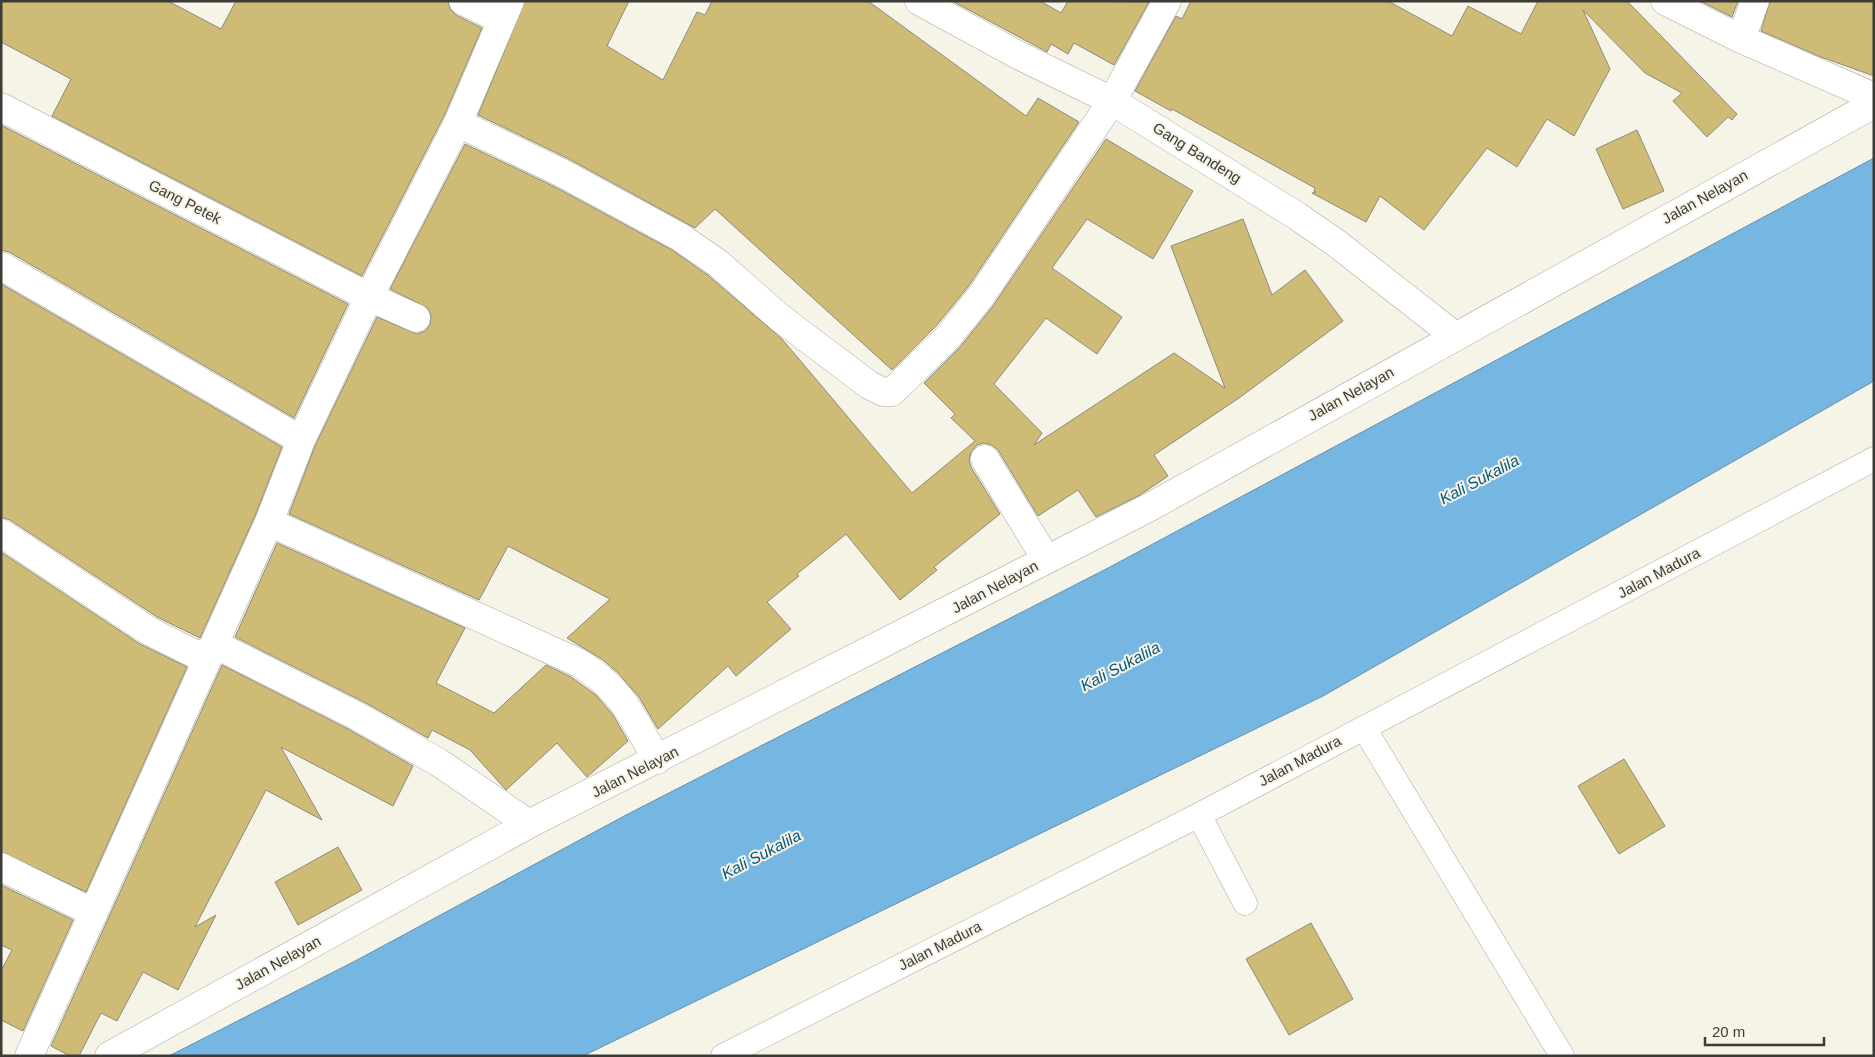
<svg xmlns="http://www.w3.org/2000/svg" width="1875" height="1057" viewBox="0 0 1875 1057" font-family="Arial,sans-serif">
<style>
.water{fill:#75b6e3;stroke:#6491af}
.building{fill:#cebc76;stroke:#8d8a7f}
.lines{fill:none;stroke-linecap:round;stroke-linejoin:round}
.service-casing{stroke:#adaa9f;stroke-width:25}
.minor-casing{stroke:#adaa9f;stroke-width:29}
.service{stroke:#fff;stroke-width:24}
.minor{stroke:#fff;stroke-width:28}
.labels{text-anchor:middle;stroke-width:4;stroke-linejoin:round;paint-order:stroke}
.street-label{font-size:15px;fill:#3c3b36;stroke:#f6f3e7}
.water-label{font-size:16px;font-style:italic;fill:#045983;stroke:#f6f3e7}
</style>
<rect width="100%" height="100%" fill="#f6f3e7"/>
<!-- water -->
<path class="water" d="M1874 158V381L1323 696 583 1056H169L357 960 626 815 1108 568Z"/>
<!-- building -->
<path class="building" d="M1 1H168L221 29 236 1H448L450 9 456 15 482 28 444 116 362 276 52 116 71 79 1 42Z
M525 1H629L607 46 663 80 697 12 705 15 712 1H868L1026 116 1038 98 1079 122 968 287 936 326 892 370 715 209 695 228 569 159 478 115Z
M952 1H1040L1061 13 1068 1 1149 2 1114 65 1074 43 1068 54 1051 44 1047 52Z
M1191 1H1388L1452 36 1468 6 1521 34 1538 1H1627L1737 114 1732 120 1728 117 1707 137 1673 101 1682 93 1645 73 1583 10 1610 69 1574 136 1547 119 1517 167 1487 148 1424 230 1380 196 1366 222 1312 193 1316 192 1314 191 1315 188 1172 109 1171 111 1135 91 1176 16 1182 19Z
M1700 1H1738L1732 17Z
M1770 1H1874V76L1821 57 1761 31Z
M1 125 348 304 294 418 9 252 1 250Z
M1637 130 1664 191 1623 209 1596 149Z
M1106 139 1193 191 1153 259 1087 219 1052 268 1122 317 1097 354 1046 318 994 384 1042 433 1034 445 1174 353 1225 388 1171 246 1243 219 1272 295 1305 270 1343 321 1239 398 1154 455 1168 476 1140 495 1096 517 1078 490 1038 516 998 450 992 445 984 443 977 445 971 452 969 460 971 467 1000 514 934 567 937 570 900 600 846 534 797 574 799 576 767 602 791 629 736 676 728 666 658 729 639 697 618 673 603 660 567 638 610 599 508 546 479 600 289 514 315 446 377 317 417 334 425 331 430 325 431 316 428 308 390 289 465 144 555 187 672 250 709 276 782 339 912 493 975 441 951 418 955 414 924 383 960 347 993 306Z
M1 284 282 447 255 516 200 638 157 617 10 520 1 517Z
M277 543 465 628 436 683 494 713 546 665 571 677 596 695 613 715 628 741 587 777 557 743 506 790 470 750 432 730 428 738 364 702 235 637Z
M1 552 140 644 187 667 86 892 1 852Z
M222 665 350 730 413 766 393 806 281 747 322 820 266 790 195 927 216 915 178 990 143 972 117 1021 101 1013 79 1056H70L51 1046Z
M1624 759 1665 826 1619 854 1578 786Z
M338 847 362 890 298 925 275 882Z
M1 885 73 920 23 1031 1 1020V971L12 950 1 945Z
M1311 923 1353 999 1289 1035 1246 959Z"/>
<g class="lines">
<defs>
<path id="service" d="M1364 728 1562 1056
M1199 815 1245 903
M723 1056 1199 815 1874 459"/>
<path id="minor" d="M463 1 502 20
M919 1 1018 55 1112 101 1297 216 1336 243 1455 336
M1665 1 1741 39 1874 97
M1741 39 1755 1
M1 107 369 297 416 318
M458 123 562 173 680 237 719 264 779 317 869 385 883 392H892L948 337 981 296 1112 101 1167 1
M1 266 301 440
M985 459 1046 559
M269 522 579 663C623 690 633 718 657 760
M1 533 149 631 197 655 216 649 226 650 357 716 438 762 529 824
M1 867 94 913
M29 1056 269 522 301 440 369 297 458 123 510 1
M109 1056 529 824 1150 507 1874 104"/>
</defs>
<!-- service casing -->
<use href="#service" class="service-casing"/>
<!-- minor casing -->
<use href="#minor" class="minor-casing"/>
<!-- service -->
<use href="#service" class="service"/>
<!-- minor -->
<use href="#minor" class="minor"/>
</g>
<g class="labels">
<!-- street labels -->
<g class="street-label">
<text transform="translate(1197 153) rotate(32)" y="5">Gang Bandeng</text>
<text transform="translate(1705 197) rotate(-29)" y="5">Jalan Nelayan</text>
<text transform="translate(185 202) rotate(27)" y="5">Gang Petek</text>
<text transform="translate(1351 394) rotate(-29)" y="5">Jalan Nelayan</text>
<text transform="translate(1659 573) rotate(-28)" y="5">Jalan Madura</text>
<text transform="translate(995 587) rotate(-28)" y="5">Jalan Nelayan</text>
<text transform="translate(1300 761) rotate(-28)" y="5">Jalan Madura</text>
<text transform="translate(635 772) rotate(-27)" y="5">Jalan Nelayan</text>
<text transform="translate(940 946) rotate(-27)" y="5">Jalan Madura</text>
<text transform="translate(278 963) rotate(-29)" y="5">Jalan Nelayan</text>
</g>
<!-- water labels -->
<g class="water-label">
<text transform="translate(1479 479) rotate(-28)" y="6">Kali Sukalila</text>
<text transform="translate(1120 666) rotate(-28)" y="6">Kali Sukalila</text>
<text transform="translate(761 854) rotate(-28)" y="6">Kali Sukalila</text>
</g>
</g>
<!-- border -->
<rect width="1875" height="1057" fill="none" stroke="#3c3b36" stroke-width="5"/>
<!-- scale -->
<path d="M1705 1037v8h119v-8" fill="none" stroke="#3c3b36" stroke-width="2.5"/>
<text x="1712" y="1037" font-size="15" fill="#3c3b36" stroke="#f6f3e7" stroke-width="4" paint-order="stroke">20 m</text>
</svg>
